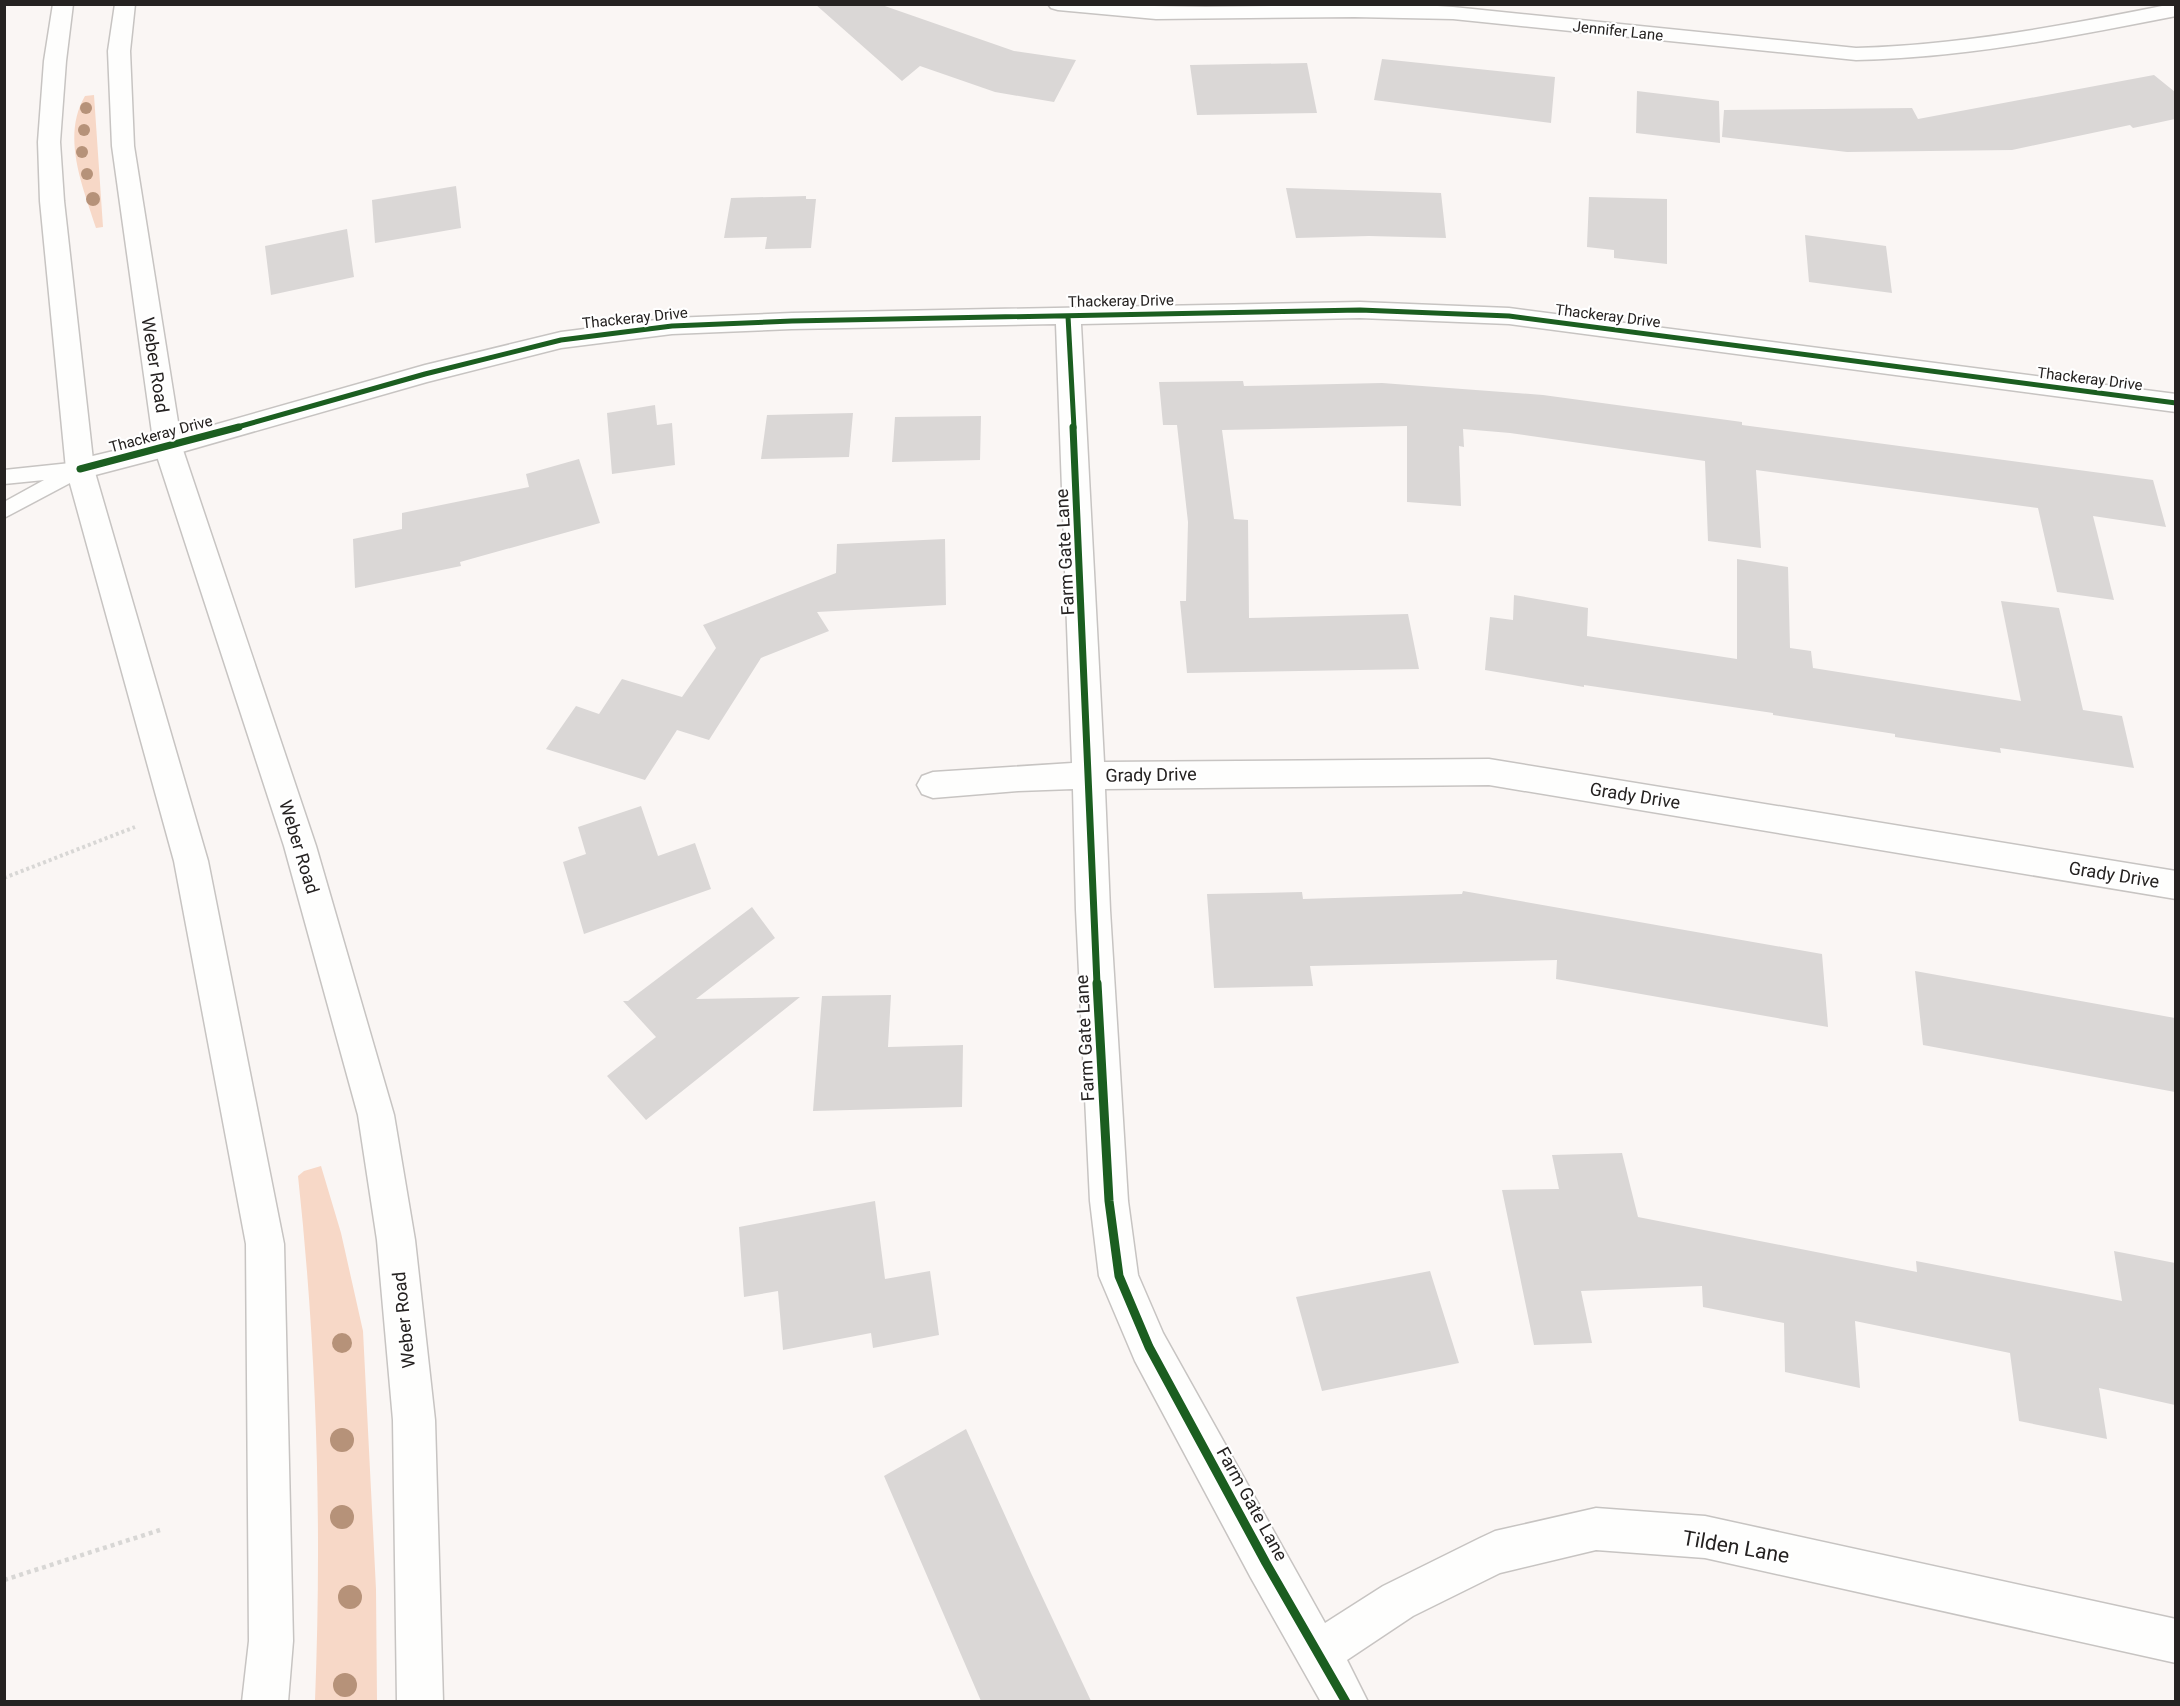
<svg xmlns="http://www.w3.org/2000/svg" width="2180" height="1706" viewBox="0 0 2180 1706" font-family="Roboto,sans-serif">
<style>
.green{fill:#f7d8c7}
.building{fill:#dad7d6}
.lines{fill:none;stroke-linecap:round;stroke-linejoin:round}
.service-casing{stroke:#c7c4c2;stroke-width:3}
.minor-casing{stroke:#c7c4c2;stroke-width:3}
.secondary-casing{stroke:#c7c4c2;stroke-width:3}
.path-far1{stroke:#d8d7d5;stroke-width:4;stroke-dasharray:3 3;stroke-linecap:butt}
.path{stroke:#d8d7d5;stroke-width:4.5;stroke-dasharray:4 4;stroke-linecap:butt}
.service{fill:#fefefd;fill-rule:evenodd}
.minor{fill:#fefefd;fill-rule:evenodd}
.secondary{fill:#fefefd;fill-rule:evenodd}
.cycleway-far2-casing{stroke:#fff;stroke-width:8}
.cycleway-far1-casing{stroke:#fff;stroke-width:10}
.cycleway-casing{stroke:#fff;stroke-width:13}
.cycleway-far2{stroke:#1b5e20;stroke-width:5}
.cycleway-far1{stroke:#1b5e20;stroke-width:7}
.cycleway{stroke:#1b5e20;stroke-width:9}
.tree{fill:#b69279}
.labels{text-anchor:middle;stroke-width:4.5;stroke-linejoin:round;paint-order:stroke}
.far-street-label{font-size:15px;fill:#252221;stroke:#fff}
.street-label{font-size:18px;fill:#252221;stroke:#fff}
.near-street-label{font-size:21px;fill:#252221;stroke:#fff}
</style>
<rect width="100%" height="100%" fill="#faf6f4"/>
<!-- green -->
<path class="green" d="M94 95 103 227 96 228C83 187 61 137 85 96Z
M321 1166 341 1233 363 1331 376 1589 377 1701H315C322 1526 317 1351 298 1176L304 1171Z"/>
<!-- building -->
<path class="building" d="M815 4H879L1014 51 1076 60 1054 102 995 92 920 66 902 81Z
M1382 59 1555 77 1551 123 1374 100Z
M1307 63 1317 113 1197 115 1190 65Z
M2154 75 2175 92V119L2133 128 2130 125 2012 150 1847 152 1722 137 1724 110 1912 108 1918 119Z
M1637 91 1719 101 1720 143 1636 133Z
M456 186 461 228 375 243 372 200Z
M1286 188 1441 193 1446 238 1369 236 1296 238Z
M806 196V199H816L811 248 765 249 767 237 724 238 731 198Z
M1589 197 1667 199V264L1614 258V250L1587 247Z
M347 229 354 277 271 295 265 246Z
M1805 235 1886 246 1892 293 1809 282Z
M1243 381 1244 386 1382 383 1543 395 1742 422V425L2153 480 2166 527 2093 516 2114 600 2057 592 2038 508 1756 470 1761 548 1708 541 1705 461 1510 433 1463 429 1464 447 1459 446 1461 506 1407 502V426L1222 430 1234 519 1248 520 1249 618 1408 614 1419 669 1187 673 1180 601H1186L1188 522 1177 425H1163L1159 382Z
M655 405 657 425 672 423 675 465 612 474 607 413Z
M853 413 849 457 761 459 767 415Z
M981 416 980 460 892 462 895 417Z
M579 459 600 523 460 562 461 566 355 588 353 539 402 529V513L529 487 526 474Z
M945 539 946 605 817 612 829 631 761 658 709 740 677 730 645 780 546 749 576 706 599 714 622 679 682 697 716 648 703 625 836 573 837 544Z
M1737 559 1788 567 1790 648 1811 651 1813 668 2021 701 2001 601 2059 608 2083 710 2122 716 2134 768 2000 748 2001 753 1895 737V734L1773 715V713L1584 685V687L1485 670 1490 617 1513 620 1514 595 1588 608 1587 636 1737 659Z
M641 806 658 856 695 843 711 889 584 934 563 862 586 854 578 827Z
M1463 891 1822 954 1828 1027 1556 979 1557 960 1310 966 1313 986 1214 988 1207 894 1302 892 1303 899 1462 894Z
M752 907 775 938 696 999 800 997 646 1120 607 1076 656 1037 623 1001H628Z
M1915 971 2175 1018V1092L1923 1045Z
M891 995 888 1047 963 1045 962 1107 813 1111 822 996Z
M1622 1153 1638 1217 1917 1272 1916 1261 2122 1301 2114 1251 2175 1263V1405L2099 1388 2107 1439 2019 1421 2010 1353 1855 1321 1860 1388 1785 1372 1784 1323 1703 1307 1702 1286 1581 1291 1592 1343 1534 1345 1502 1190 1559 1189 1552 1155Z
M875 1201 885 1279 930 1271 939 1335 873 1348 871 1333 783 1350 778 1291 744 1297 739 1227Z
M1430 1271 1459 1363 1322 1391 1296 1297Z
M966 1429 1031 1573 1091 1701H981L884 1476Z"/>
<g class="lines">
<defs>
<path id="service" d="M80 462 87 464 90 469 87 474 4 518V502L44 480 4 484V470Z"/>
<path id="minor" d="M1048 4 1206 7 1407 4 1453 7 1856 48C1963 45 2067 25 2172 4H2176V16C2069 37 1964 58 1856 60L1453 19 1354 17 1156 19 1058 10 1051 8Z
M1360 302 1509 308 2176 394V412L1509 324 1360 318 1081 324 1104 762 1489 759 2176 871V899L1489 785 1105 789 1110 910 1128 1201 1138 1275 1163 1333 1325 1623 1383 1586 1480 1538 1495 1531 1596 1508 1705 1516 2176 1619V1663L1705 1558 1596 1550 1500 1573 1413 1616 1347 1660 1368 1702H1321L1251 1578 1135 1361 1099 1276 1090 1201 1076 910 1073 789 1018 791 933 798 922 794 917 785 922 776 933 772 1072 763 1056 324 792 329 672 334 561 348 427 382 168 456 80 479 70 476 66 469 70 462 80 459 168 438 425 365 561 332 672 318 792 313Z"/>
<path id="secondary" d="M53 4H73L66 61 60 142 64 201 94 469 208 861 284 1244 293 1641 288 1702H242L249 1641 246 1244 174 861 66 469 40 201 38 142 44 61Z
M115 4H135L130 51 134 146 182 447 316 846 394 1115 415 1240 435 1420 443 1702H397L393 1420 377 1240 358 1115 284 846 154 447 112 146 108 51Z"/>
</defs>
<!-- service casing -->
<use href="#service" class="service-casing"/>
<!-- minor casing -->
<use href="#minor" class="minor-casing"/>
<!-- secondary casing -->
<use href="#secondary" class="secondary-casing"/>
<!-- path-far1 -->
<path class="path-far1" d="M4 878 135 827"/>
<!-- path -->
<path class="path" d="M4 1580 160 1530"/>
<!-- service -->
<use href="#service" class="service"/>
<!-- minor -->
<use href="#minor" class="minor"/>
<!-- secondary -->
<use href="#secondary" class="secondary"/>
<defs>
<path id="cycleway-far2" d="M1068 316 1074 428
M234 428 425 374 561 340 672 326 792 321 1360 310 1509 316 2176 403"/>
<path id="cycleway-far1" d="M1073 427 1097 984
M80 469 239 427"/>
<path id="cycleway" d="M1097 983 1109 1201 1119 1276 1149 1347 1266 1563 1346 1702"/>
</defs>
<!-- cycleway-far2 casing -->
<use href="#cycleway-far2" class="cycleway-far2-casing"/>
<!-- cycleway-far1 casing -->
<use href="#cycleway-far1" class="cycleway-far1-casing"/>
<!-- cycleway casing -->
<use href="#cycleway" class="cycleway-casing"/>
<!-- cycleway-far2 -->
<use href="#cycleway-far2" class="cycleway-far2"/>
<!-- cycleway-far1 -->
<use href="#cycleway-far1" class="cycleway-far1"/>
<!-- cycleway -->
<use href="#cycleway" class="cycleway"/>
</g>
<!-- trees -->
<g class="tree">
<circle cx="86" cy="108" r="6"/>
<circle cx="84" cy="130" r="6"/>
<circle cx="82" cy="152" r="6"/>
<circle cx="87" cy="174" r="6"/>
<circle cx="93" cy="199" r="7"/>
<circle cx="342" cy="1343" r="10"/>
<circle cx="342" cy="1440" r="12"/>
<circle cx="342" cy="1517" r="12"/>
<circle cx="350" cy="1597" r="12"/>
<circle cx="345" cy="1685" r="12"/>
</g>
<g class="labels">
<!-- far-street labels -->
<g class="far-street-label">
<text transform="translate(1618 31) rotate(6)" y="5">Jennifer Lane</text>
<text transform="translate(1121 301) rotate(-1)" y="5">Thackeray Drive</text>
<text transform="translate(1608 316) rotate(7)" y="5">Thackeray Drive</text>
<text transform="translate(635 318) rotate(-6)" y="5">Thackeray Drive</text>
<text transform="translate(2090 379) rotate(7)" y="5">Thackeray Drive</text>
<text transform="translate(161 434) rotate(-15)" y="5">Thackeray Drive</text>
</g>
<!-- street labels -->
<g class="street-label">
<text transform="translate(155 365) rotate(81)" y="6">Weber Road</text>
<text transform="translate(1065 552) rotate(-93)" y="6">Farm Gate Lane</text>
<text transform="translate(1151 775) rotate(-1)" y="6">Grady Drive</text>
<text transform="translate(1635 796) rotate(9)" y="6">Grady Drive</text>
<text transform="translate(299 847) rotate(73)" y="6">Weber Road</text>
<text transform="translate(2114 875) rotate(9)" y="6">Grady Drive</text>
<text transform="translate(1085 1038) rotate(-93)" y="6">Farm Gate Lane</text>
<text transform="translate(404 1320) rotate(-96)" y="6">Weber Road</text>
<text transform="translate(1252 1504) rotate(61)" y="6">Farm Gate Lane</text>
</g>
<!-- near-street labels -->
<g class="near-street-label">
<text transform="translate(1736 1547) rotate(10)" y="7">Tilden Lane</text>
</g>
</g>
<!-- border -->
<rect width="2180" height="1706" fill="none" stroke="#252221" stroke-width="12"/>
</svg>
